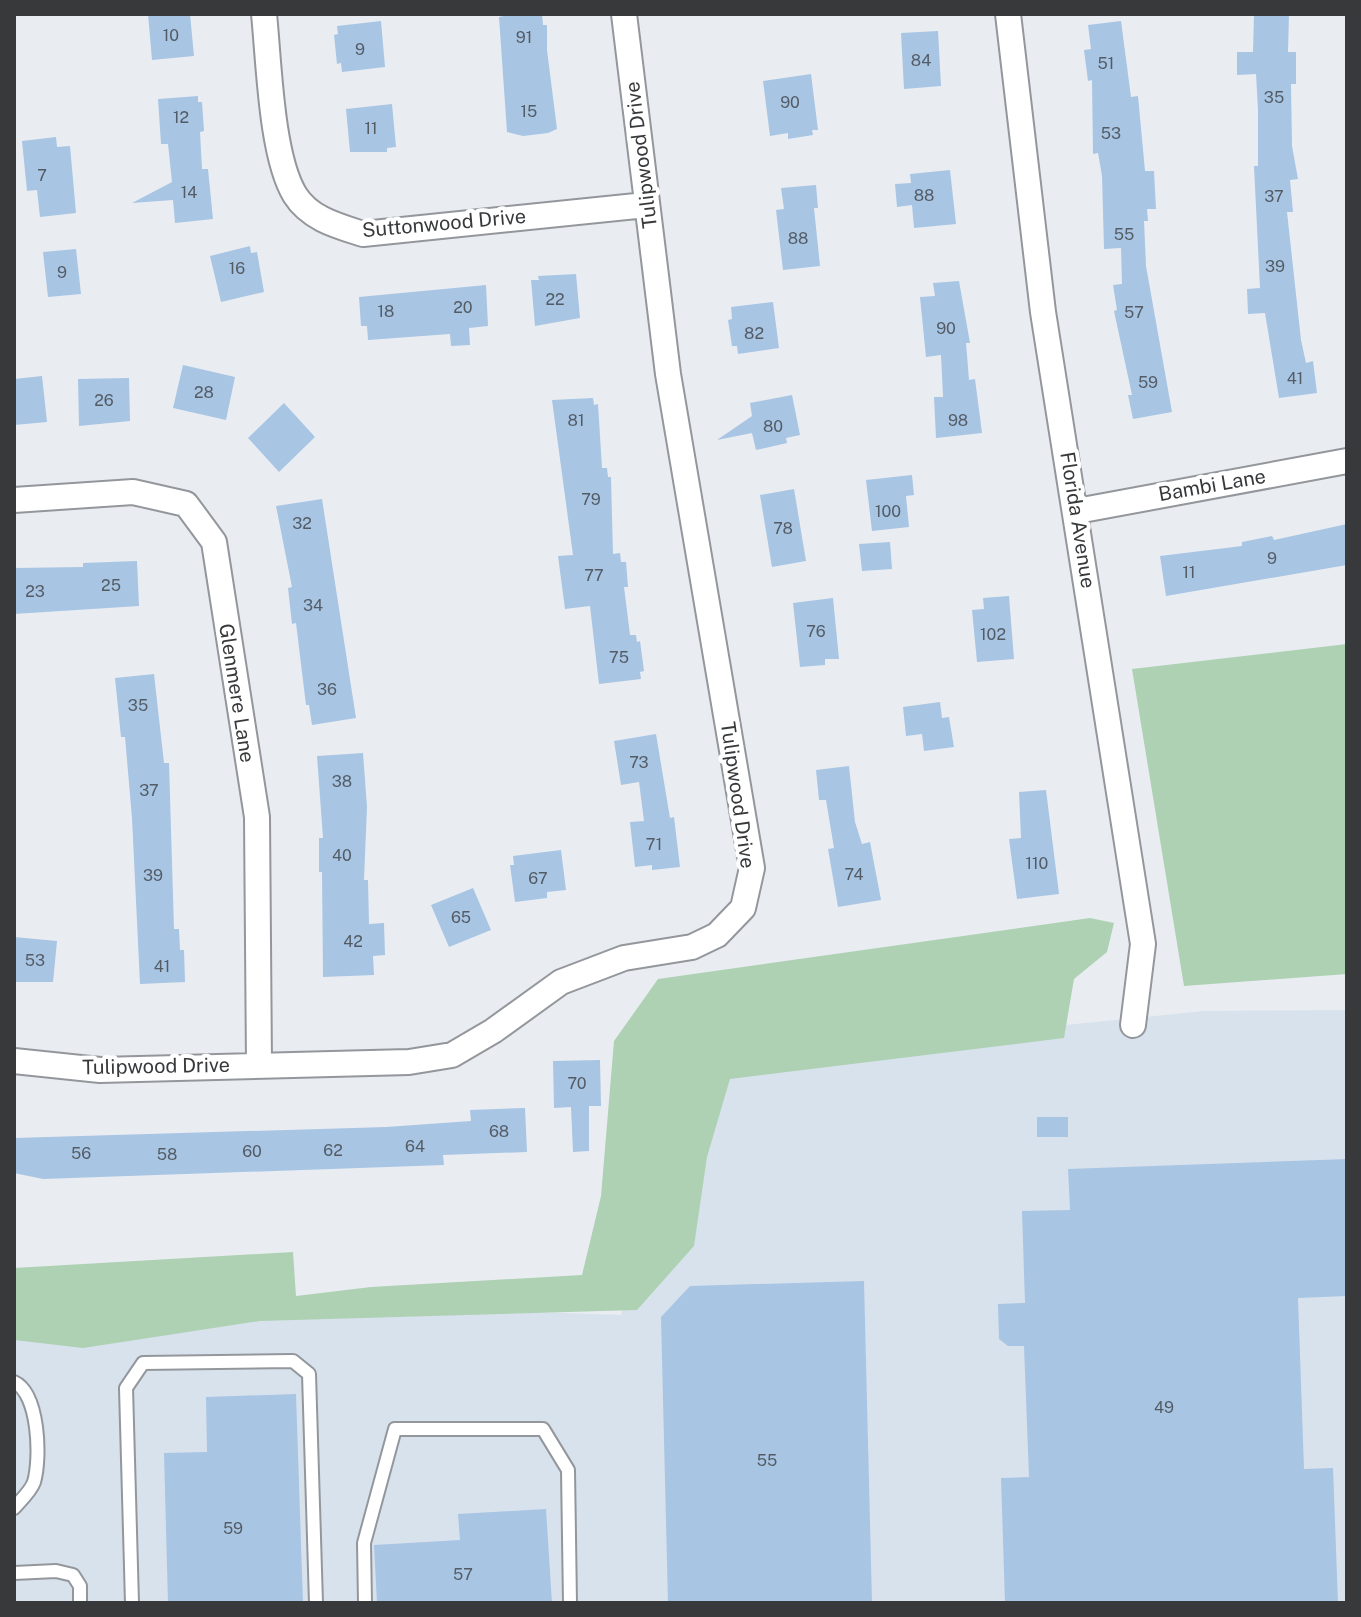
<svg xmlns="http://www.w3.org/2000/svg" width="1361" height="1617" viewBox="0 0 1361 1617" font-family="'Public Sans',sans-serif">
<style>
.built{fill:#d8e2ed}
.green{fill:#aed1b4}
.building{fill:#a8c5e4}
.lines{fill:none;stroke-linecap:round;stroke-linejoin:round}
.service-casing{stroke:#93979c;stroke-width:16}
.minor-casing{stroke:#93979c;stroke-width:28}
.service{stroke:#fff;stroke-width:12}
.minor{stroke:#fff;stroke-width:24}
.labels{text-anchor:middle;stroke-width:8;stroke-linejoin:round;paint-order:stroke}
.number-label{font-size:16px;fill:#535c65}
.street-label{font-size:20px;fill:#37393b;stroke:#fff}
</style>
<rect width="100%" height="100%" fill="#e9edf2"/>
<!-- built -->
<path class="built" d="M1347 1010V1603H14V1293L621 1315 692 1063 1204 1011Z"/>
<!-- green -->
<path class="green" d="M1347 644V974L1184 986 1132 669Z
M1090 918 1114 923 1107 952 1074 979 1064 1038 730 1079 707 1157 694 1246 637 1310 260 1321 83 1348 14 1340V1268L293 1252 296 1296 371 1287 582 1275 601 1196 614 1041 658 979Z"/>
<!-- building -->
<path class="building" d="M148 14H190L194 56 152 60Z
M513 14H542L543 25H547V50L557 129 548 133 523 136 507 132 499 17Z
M1254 14H1289L1288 52H1296V84H1291L1292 146 1298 179 1290 180 1293 212H1287L1301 340 1306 363 1313 361 1317 393 1279 398 1265 313 1248 314 1247 289 1260 288 1254 166H1258V110L1256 74 1237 75V52H1253Z
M381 21 385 67 342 72 341 63 337 64 334 35 338 34 337 26Z
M1121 21 1131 97 1138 96 1145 171H1154L1156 209H1147L1148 221H1144L1146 266 1172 412 1133 419 1128 395H1132L1114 311 1117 310 1113 285 1122 284 1121 248 1104 249 1102 176 1098 153 1093 154 1092 80 1088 81 1084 50 1091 49 1088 25Z
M938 31 941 86 904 89 901 33Z
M811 74 818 130H812L813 135 788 139V133L770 136 763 81Z
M198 96V102H202L204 131 200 132 202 169H208L213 219 175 223 173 200 132 203 172 182 168 144H161L158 99Z
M392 104 396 147 387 148V152H350L346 109Z
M56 137 57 147 70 146 76 213 40 217 37 190 27 191 22 141Z
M950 170 956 224 914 228 912 205 897 207 895 184 911 183 910 174Z
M816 185 818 208H814L820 266 783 270 776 210 784 209 781 188Z
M250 246 251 253 257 252 264 292 221 302 210 256Z
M76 249 81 294 48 297 43 252Z
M576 274 580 318 535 326 531 280H539L538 276Z
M959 281 970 343H966L969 380 975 379 982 433 936 438 934 397H943L941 355 926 357 920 297 935 296 933 283Z
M486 285 488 326 469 328 470 345 451 346 450 334 368 340 367 326H361L359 297Z
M773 302 779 348 738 354 737 346H732L728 320 732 319 731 307Z
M183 365 235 377 226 420 173 408Z
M42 376 47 422 14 425V379Z
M129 378 130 421 79 426 78 379Z
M792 395 800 435 786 438 787 443 756 450 752 433 717 440 752 416 750 403Z
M593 398 594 405 598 404 602 468H607L608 477H611L613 554 620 553 621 562H626L628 587H624L630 635H636L637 642 640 641 644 671 640 672 641 679 599 684 590 606 565 609 558 556 573 555 552 400Z
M284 403 315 437 279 472 248 438Z
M912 475 914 495 906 496 909 527 872 531 866 480Z
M794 489 806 561 772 567 760 495Z
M322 499 356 718 312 725 309 705H306L296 623 292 624 288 588 292 587 276 506Z
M1347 524V565L1166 596 1160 556 1242 546V542L1272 536 1274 540Z
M890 542 892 569 862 571 859 544Z
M137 561 139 606 14 614V568L83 567V563Z
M1009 596 1014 659 977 662 972 610 984 609 983 598Z
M833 598 839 659H825V665L800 667 793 603Z
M154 674 164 763H169L174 929H179L180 950H184L185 982 140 984 132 818 125 737H121L115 678Z
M940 702 942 718 949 717 954 747 924 751 922 734 906 736 903 707Z
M656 734 670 818 674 817 680 867 652 870V865L635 867 630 822 644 821 639 782 621 785 614 741Z
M363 753 367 807 364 880H368L369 924 384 923 385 955 373 956 374 975 323 977 322 872H319V838H323L317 756Z
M849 766 855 822 862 844 870 842 881 900 838 907 828 849 834 848 826 800H819L816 770Z
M1046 790 1059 894 1017 899 1009 839 1021 838 1019 792Z
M561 850 566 890 547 892V898L515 902 510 865H514L513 856Z
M473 888 491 930 449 947 431 905Z
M14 937 57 941 53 982H14Z
M600 1060 601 1106H589V1151L573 1152 571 1107 554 1108 553 1061Z
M525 1108 527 1152 443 1155 444 1165 43 1179 14 1173V1138L386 1127 471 1121 470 1110Z
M1037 1117H1068V1137H1037Z
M1347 1159V1296L1298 1298 1304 1469 1333 1468 1338 1603H1005L1001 1478 1029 1477 1024 1346H1008L999 1339 998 1304 1025 1303 1022 1211 1070 1210 1068 1169Z
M864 1281 872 1603H668L661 1317 690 1286Z
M296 1394 303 1603H168L164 1453 207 1452 206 1397Z
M546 1509 552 1603H377L374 1545 460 1540 458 1514Z"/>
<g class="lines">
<defs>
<path id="service" d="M14 1382C39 1393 41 1458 34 1482 31 1491 20 1501 14 1508
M14 1573 56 1571 73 1575 80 1586V1603
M132 1603 126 1388 143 1363 293 1361 309 1374 316 1603
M365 1603 364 1543 395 1429H543L568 1470 570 1603"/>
<path id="minor" d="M264 14C269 62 271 156 295 195 310 219 338 226 363 234L646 205
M1008 14 1043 312 1143 944 1133 1025
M14 500 133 492 186 504 214 542 257 817 259 1065
M1077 511 1347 461
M14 1061 100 1070 409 1062 452 1055 493 1031 561 982 624 958 692 947 717 935 743 908 752 868 668 374 624 14"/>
</defs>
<!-- service casing -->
<use href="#service" class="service-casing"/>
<!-- minor casing -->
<use href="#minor" class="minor-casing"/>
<!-- service -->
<use href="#service" class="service"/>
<!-- minor -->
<use href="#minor" class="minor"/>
</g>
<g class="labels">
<!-- number labels -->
<g class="number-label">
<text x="171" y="41">10</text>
<text x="524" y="43">91</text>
<text x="360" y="55">9</text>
<text x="921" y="66">84</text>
<text x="1106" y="69">51</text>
<text x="1274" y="103">35</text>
<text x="790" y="108">90</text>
<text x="529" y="117">15</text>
<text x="181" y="123">12</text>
<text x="371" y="134">11</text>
<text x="1111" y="139">53</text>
<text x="42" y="181">7</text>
<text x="189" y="198">14</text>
<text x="924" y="201">88</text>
<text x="1274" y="202">37</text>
<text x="1124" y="240">55</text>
<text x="798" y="244">88</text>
<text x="1275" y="272">39</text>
<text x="237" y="274">16</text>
<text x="62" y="278">9</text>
<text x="555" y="305">22</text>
<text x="463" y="313">20</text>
<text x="386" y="317">18</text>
<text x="1134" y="318">57</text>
<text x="946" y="334">90</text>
<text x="754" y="339">82</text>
<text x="1295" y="384">41</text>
<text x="1148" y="388">59</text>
<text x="204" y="398">28</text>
<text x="104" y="406">26</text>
<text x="576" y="426">81</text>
<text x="958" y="426">98</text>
<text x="773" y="432">80</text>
<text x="591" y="505">79</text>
<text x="888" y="517">100</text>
<text x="302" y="529">32</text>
<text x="783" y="534">78</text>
<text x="1272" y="564">9</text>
<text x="1189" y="578">11</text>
<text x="594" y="581">77</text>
<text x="111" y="591">25</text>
<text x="35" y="597">23</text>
<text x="313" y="611">34</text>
<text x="816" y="637">76</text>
<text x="993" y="640">102</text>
<text x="619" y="663">75</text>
<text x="327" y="695">36</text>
<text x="138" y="711">35</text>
<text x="639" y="768">73</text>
<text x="342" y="787">38</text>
<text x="149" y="796">37</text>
<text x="654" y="850">71</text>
<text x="342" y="861">40</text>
<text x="1037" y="869">110</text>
<text x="854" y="880">74</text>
<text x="153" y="881">39</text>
<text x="538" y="884">67</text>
<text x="461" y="923">65</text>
<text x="353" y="947">42</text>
<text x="35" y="966">53</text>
<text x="162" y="972">41</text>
<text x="577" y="1089">70</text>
<text x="499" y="1137">68</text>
<text x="415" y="1152">64</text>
<text x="333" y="1156">62</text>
<text x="252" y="1157">60</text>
<text x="81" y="1159">56</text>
<text x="167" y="1160">58</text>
<text x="1164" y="1413">49</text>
<text x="767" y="1466">55</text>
<text x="233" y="1534">59</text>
<text x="463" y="1580">57</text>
</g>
<!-- street labels -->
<g class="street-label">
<text transform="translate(641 155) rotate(-97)" y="7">Tulipwood Drive</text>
<text transform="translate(444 223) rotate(-5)" y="7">Suttonwood Drive</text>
<text transform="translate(1212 485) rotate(-10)" y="7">Bambi Lane</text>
<text transform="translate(1078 520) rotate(81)" y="7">Florida Avenue</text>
<text transform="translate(237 693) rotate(81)" y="7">Glenmere Lane</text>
<text transform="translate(738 795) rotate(82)" y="7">Tulipwood Drive</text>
<text transform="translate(156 1066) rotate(-1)" y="7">Tulipwood Drive</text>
</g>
</g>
<!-- border -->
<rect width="1361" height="1617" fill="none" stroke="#37393b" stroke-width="32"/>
</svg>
